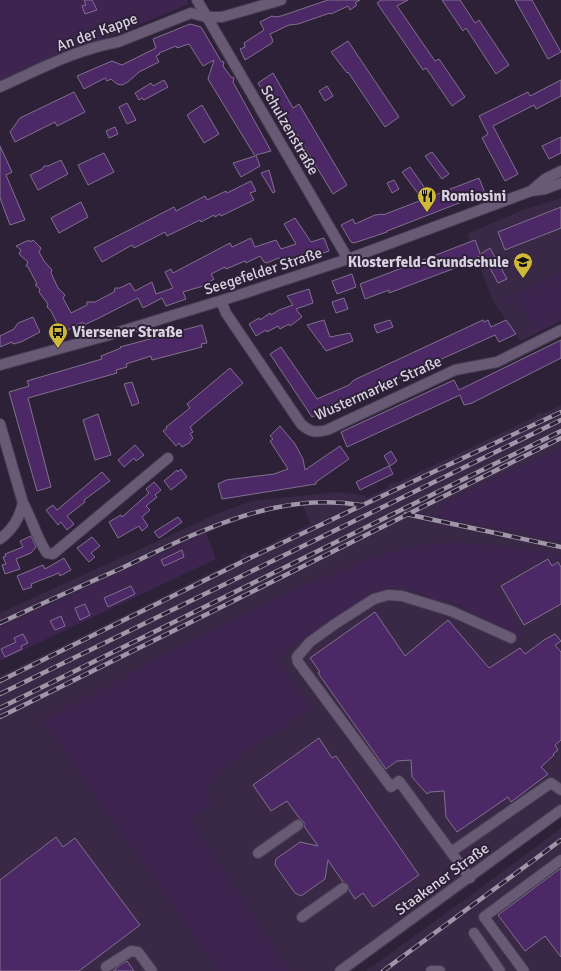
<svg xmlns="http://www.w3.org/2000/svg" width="561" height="971" viewBox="0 0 561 971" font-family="Signika,sans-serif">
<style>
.built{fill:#392946}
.green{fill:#3d2550}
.building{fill:#4d2867;stroke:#80718d}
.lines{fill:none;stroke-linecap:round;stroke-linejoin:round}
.minor-casing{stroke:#493e51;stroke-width:12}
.minor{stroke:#685a75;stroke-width:10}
.rail-casing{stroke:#9f96a8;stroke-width:4.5}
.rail{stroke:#2d2138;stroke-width:3;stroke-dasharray:9;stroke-linecap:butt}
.labels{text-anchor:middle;stroke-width:4;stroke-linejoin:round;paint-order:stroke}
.street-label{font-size:15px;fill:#d9d2e1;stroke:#2d2138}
.poi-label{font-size:15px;font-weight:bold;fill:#d9d2e1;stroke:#2d2138;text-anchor:start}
</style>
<rect width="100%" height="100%" fill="#2d2138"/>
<!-- built -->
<path class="built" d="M561 198V321L521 341 493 301 467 234 520 211Z
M561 405V447L443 503 438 517 561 541V556L517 547H407L364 560 269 601 42 720 219 971H0V676L241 558 240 555 247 552 248 555 310 524 303 506 272 510 223 526 0 627V613L219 513 252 501 337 492 363 495 366 498 389 487 388 485 395 482 396 483 535 417V415L541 412 542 414Z
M548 556 559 559 561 563V816L470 885 351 971H289L190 820 212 805 206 789 228 764 312 708 277 658 370 594 379 590 396 588H406L441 603 447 600 463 607 465 615 514 641 523 634 496 585Z
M561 828V971H366L471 895Z"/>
<!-- green -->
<path class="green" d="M0 0H187L189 4 0 82Z
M561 271V277L500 306 498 302Z
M561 279V311L532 325 519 299Z
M561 313V320L534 333 531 327Z
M561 447V541L438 517 443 503Z
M206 533 216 559 0 661V627Z
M448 542 517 547 561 556V563L559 559 552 563 548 556 496 585 524 635 514 641 465 615 463 607 447 600 441 603C415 591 399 581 371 594L277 658 312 708 228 764 206 789 212 805 190 820 290 971H219L42 720 269 601 364 560 407 547Z"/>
<!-- building -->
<path class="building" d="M84 0H92L97 10 85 14 82 6 86 5Z
M328 0H360L355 3 357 5 350 10 348 6 331 14 330 13 298 24 289 25 270 34 273 41 272 43 245 60 240 49 245 47 244 43 264 30 260 22 272 16 275 17 281 16Z
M381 0H408L397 6 435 61 439 59 465 97 452 106 426 68 423 70 377 3Z
M442 0H460L475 23 479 20 509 65 496 74 466 28 463 31Z
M515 0H532L561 52 548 59Z
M190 24 201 27 221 61 224 62 223 66 231 77 234 78 233 82 271 151 256 155 260 166 241 177 233 163 255 156 208 79 214 60 203 66 189 44 177 48 176 46 159 53 160 54 156 56 159 62 139 72 128 82 122 85 117 84 111 79 107 81 105 78 84 89 77 76 112 61 122 65 156 48 153 39Z
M348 41 399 117 385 127 348 72 347 73 331 52Z
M273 73 293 108 299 104 347 185 333 194 284 113 278 117 258 83Z
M164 80 168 87 144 100 142 98 139 100 135 93 151 83 153 86Z
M561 80V96L536 109 534 105 493 126 518 174 505 181 482 138 488 134 479 116 528 92 530 96Z
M327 86 333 96 325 101 319 91Z
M74 92 85 112 57 126 55 122 15 142 10 132 20 118Z
M127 103 136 120 127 124 119 107Z
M202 105 219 134 204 143 187 115Z
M115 127 118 134 109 138 106 131Z
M561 137V153L549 159 542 146Z
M0 146 12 172 6 175 25 220 10 225 0 198Z
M432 152 449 174 442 179 425 156Z
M104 153 114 172 88 185 78 165Z
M61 160 68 174 38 190 30 175 42 169 44 166H48Z
M410 167 427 191 420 196 402 172Z
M269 170 275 192 273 193 261 173Z
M479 178 485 193 387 231V232L354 243 351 242 341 225 353 219 355 224 375 215 383 214V215Z
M394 180 399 189 392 193 387 183Z
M251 181 256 191 250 193 254 200 221 216 220 214 215 217 214 215 201 222 200 220 167 236 165 232 134 248 132 245 102 262 94 248 174 207 176 211 205 196 207 200 226 191 227 193Z
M81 202 88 217 59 233 51 218Z
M561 207V228L505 250 498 232Z
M295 218 311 242 324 238 329 251 289 264 286 258 281 259 278 258 267 263 264 262 260 256 246 263 245 261 226 269 225 267 211 274 214 279 203 286 183 292 186 299 166 306 162 298 143 308 138 298 99 318 84 325 83 322 62 333 51 311 47 307 48 304 39 292 40 289 35 285 37 284 28 267 26 266 28 262 19 254 21 250 16 246 29 240 30 242 33 240 41 248 39 252 44 261 52 270 51 273 58 288 65 295 63 298 71 313 87 305V302H95L114 292 115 288H120L130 283 135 291 152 282 156 294 173 288 165 272 171 269 173 273 230 243 232 247 251 238 255 247 276 240 281 249 296 244 284 224Z
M475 240 481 256 470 260 471 262 389 293V290L365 299 360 284Z
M490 248 507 279 498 283 482 253Z
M352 274 356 287 337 294 332 281Z
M309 289 313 303 296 309 302 317 290 326 289 324 280 329 278 326 267 332 266 330 256 336 249 324 259 318 260 320 270 313 271 315 279 310 293 305 287 296Z
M344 298 348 309 336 313 332 302Z
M33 317 40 332 21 342 13 344 12 342 0 347V336L14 329 18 323Z
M324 320 330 337 350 333 353 341 326 351 307 325Z
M390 320 393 327 377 333 374 325Z
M483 320 484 322 488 320 491 327 506 320 516 334 499 342 495 335 312 417 270 354 281 347 317 399 349 385 354 380Z
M202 325 207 343 201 344 202 347 152 360 151 356 126 364 127 367 116 370 117 373 28 398 51 487 37 491 9 392 29 386 27 381 102 359 101 356 121 348 120 347Z
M561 340V358L472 403 464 405 460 395 347 447 341 432 454 380 459 390Z
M230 368 243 383 190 427 193 432 190 434 193 438 189 443 182 447 179 443 176 446 163 431 167 428 166 427 190 408 187 404Z
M132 382 139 403 132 406 124 384Z
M98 414 111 455 95 460 83 420Z
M280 426 295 444 303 459 305 470 340 446 349 459 316 482V484L222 499 218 484 226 480 274 474 288 469 270 441 273 439 270 436Z
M135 445 144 455 136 461 134 458 124 467 118 460Z
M391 451 397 461 390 466 384 456Z
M389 466 393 474 360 490 356 482Z
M181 469 187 477 171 490 164 481 177 470 178 472Z
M102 472 110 481 84 500 85 502 67 516 74 524 67 530 61 522 58 525 46 510 53 505 57 510Z
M154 482 161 490 155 495 157 497 146 506 150 510 142 517 148 526 142 531 139 526 118 538 109 522 121 515 122 517 149 493 146 489Z
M178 517 182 522 159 538 154 532Z
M31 536 36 547 31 553 16 559 20 569 5 574 2 565 6 564 3 557 6 556 5 554 23 547 20 541Z
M92 537 100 546 91 553 95 557 89 562 77 548Z
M182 550 184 557 164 566 161 560Z
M64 558 71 570 60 576 59 573 31 584 32 587 23 590 17 576 43 565 45 569Z
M548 559 552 566 558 562 561 567V604L524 625 501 586Z
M131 586 135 594 108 607 104 598Z
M85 604 90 615 80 620 75 608Z
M375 612 405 656 448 620 489 668 520 648 525 654 544 640 555 634 561 641 555 645 561 652V740L555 745 558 750 553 754 554 755 541 767 548 774 511 802 508 797 457 832 446 817 444 791 430 792 427 794 412 777 411 760 397 761 386 769 318 673 320 672 310 658Z
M61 616 65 626 55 630 50 621Z
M23 634 28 643 21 646 22 649 5 657 1 649 16 642 14 638Z
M319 738 332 758 336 756 419 875 373 907 363 893 355 899 349 890 348 885 343 882 328 860 325 879 301 896 295 893 275 865 276 859 300 842 318 846 304 826V822L300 819 287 801 271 811 253 785Z
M56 837 63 847 75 838 140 925 79 971H0V880Z
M561 868V957L545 936 525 951 498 915Z
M127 961 134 971H113L120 965Z"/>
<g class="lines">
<defs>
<path id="minor" d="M197 0 348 259
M0 87C38 70 77 49 118 42L191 13 206 17H222L281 0
M531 191 545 179 561 171
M221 301 226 313 301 424C310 432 315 433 327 430L455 370 497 362 561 330
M0 365 109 335 239 295 348 259 531 191 545 189 561 183
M0 424 23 503C19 519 13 529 0 539
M23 503C32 518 37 540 47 553L53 554 168 458
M451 852 551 783 561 790
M258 853 298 825
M470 878 399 781 391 787 298 662 297 657 310 642 335 624 374 599 388 595 402 596 451 611 511 638
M302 917 343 888
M474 933 500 971
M106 967 131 951 138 952 152 971
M340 971 561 810
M431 971H440
M524 971 484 917 561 860"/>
</defs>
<!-- minor casing -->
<use href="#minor" class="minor-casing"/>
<!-- minor -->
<use href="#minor" class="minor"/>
<defs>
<path id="rail" d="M406 514 561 547
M0 623C41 604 81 586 122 568 198 532 275 491 361 505
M0 681 250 558 561 412
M0 694 561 420
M0 708 561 431
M0 717 561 438
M383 971 561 840"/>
</defs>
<!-- rail casing -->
<use href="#rail" class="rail-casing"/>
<!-- rail -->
<use href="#rail" class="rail"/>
</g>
<!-- icons -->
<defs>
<symbol id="restaurant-pin" viewBox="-11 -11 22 30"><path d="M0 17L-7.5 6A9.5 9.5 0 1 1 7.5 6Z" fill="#cfb837" stroke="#2d2138"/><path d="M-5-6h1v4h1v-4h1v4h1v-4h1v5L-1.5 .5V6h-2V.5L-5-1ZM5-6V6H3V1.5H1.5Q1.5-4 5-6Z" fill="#111"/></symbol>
<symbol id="school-pin" viewBox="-11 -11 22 30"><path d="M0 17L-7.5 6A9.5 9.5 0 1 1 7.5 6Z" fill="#cfb837" stroke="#2d2138"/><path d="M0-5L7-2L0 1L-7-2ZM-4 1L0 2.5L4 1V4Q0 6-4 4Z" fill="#111"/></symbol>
<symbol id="bus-pin" viewBox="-11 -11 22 30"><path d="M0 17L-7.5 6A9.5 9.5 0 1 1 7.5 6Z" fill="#cfb837" stroke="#2d2138"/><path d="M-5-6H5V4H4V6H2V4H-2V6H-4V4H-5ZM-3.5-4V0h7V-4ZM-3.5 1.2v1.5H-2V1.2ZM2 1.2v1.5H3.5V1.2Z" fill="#111"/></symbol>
</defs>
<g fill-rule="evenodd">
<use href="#restaurant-pin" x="416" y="185" width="22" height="30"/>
<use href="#school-pin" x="512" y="251" width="22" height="30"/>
<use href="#bus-pin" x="47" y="321" width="22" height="30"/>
</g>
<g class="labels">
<!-- street labels -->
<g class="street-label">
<text transform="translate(97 32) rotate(-20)" y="5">An der Kappe</text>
<text transform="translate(290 130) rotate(60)" y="5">Schulzenstraße</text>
<text transform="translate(263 271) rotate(-18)" y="5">Seegefelder Straße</text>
<text transform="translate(378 388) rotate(-24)" y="5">Wustermarker Straße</text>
<text transform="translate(442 879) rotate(-36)" y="5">Staakener Straße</text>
</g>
<!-- poi labels -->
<g class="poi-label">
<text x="441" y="201">Romiosini</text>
<text x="509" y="267" text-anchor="end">Klosterfeld-Grundschule</text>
<text x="72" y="337">Viersener Straße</text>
</g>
</g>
</svg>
